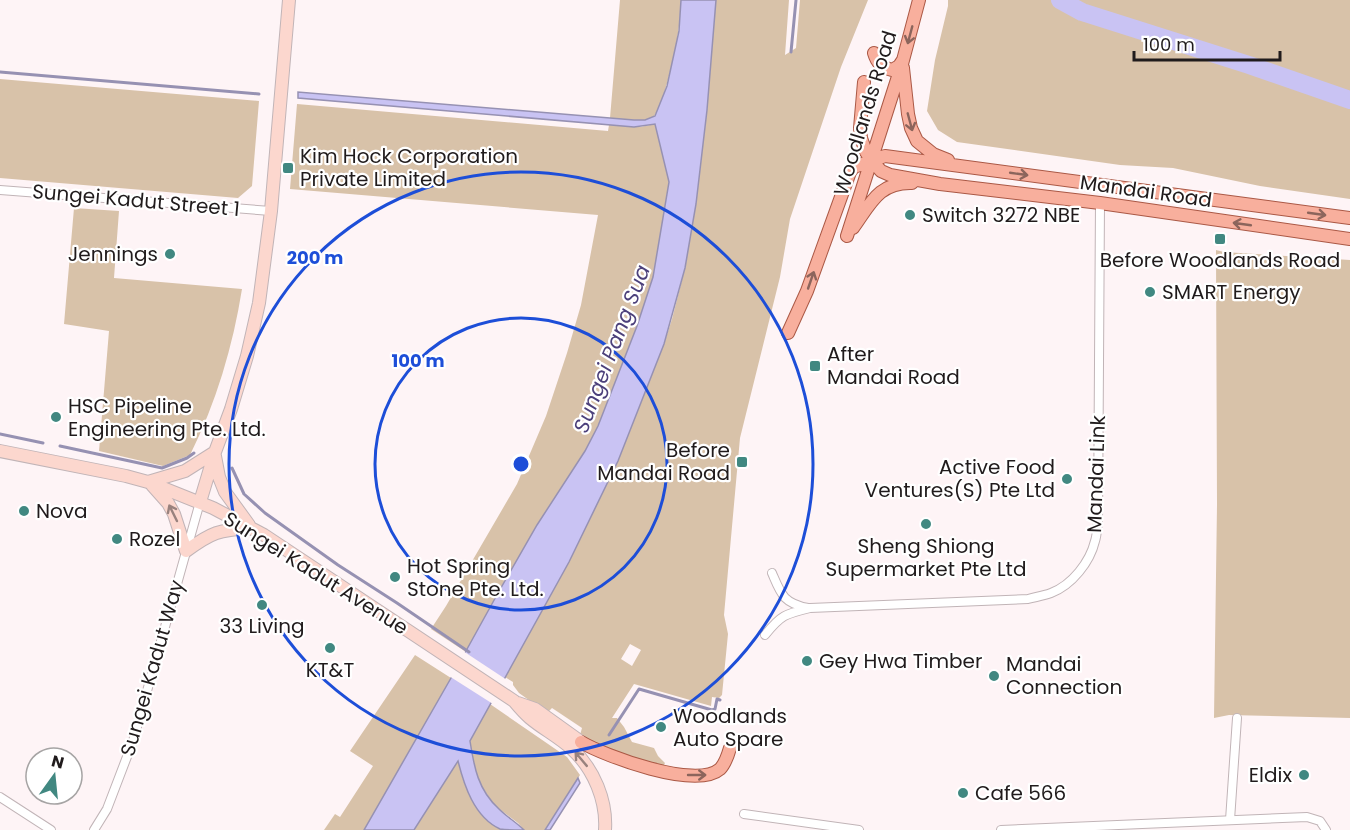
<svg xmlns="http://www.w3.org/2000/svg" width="1350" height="830" viewBox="0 0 1350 830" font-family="Poppins,sans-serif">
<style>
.green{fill:#d8c2a9;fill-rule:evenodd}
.water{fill:#c9c3f3;stroke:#9691b2;stroke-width:1.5}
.pier{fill:#fef4f6}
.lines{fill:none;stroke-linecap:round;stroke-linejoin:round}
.stream{stroke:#9691b2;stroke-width:3}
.river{stroke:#c9c3f3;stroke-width:18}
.street-casing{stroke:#c1b4b7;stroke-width:10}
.secondary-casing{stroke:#c1b4b7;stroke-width:14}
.primary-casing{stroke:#aa5845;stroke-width:14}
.street{stroke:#fff;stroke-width:8}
.secondary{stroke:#fcd7ce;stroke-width:12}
.primary{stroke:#f8af9d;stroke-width:12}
.oneway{stroke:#8c655c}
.oneway2{stroke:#99827e}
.ring{fill:none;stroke:#1d4ed8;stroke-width:3}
.poi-dot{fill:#418881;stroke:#fff;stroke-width:2}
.labels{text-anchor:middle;stroke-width:4.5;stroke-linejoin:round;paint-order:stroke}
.street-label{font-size:20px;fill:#201b1c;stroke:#fff}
.poi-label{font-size:20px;fill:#201b1c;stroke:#fff;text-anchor:start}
.water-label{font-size:21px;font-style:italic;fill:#4c407b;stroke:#fff}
.centre{fill:#1d4ed8;stroke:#fff;stroke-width:3}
.ring-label{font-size:18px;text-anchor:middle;font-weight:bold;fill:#1d4ed8;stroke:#fff;stroke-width:4.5;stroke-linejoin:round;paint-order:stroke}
</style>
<rect width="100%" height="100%" fill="#fef4f6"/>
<!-- green -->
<path class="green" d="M620 0H681C680 11 680 22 678 33 676 48 663 111 652 118 641 124 622 119 610 118Z
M716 0H789L785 55 796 48 800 0H868L841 67 790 219 780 277 740 438 724 615 728 634 722 695 719 698 712 697 711 706 634 684 612 718H617L624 727 632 742 654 748 658 756 665 763 663 767 615 752 580 735 582 728 552 708 547 713 519 693 513 685V682L505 677 569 562 618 461 664 344 672 319 685 268 696 204 707 110ZM630 644 641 650 632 666 621 659Z
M948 0H1350V199L1260 186 1173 168 1120 165 957 142 938 130 927 111 935 60 948 6Z
M0 79 259 101 252 186 238 198 0 178Z
M297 104 608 131 609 125 640 127 655 124 669 182 653 277 637 326 598 426 585 451 537 525 498 593 466 652 431 629 446 606 517 484 546 416 567 353 581 305 598 215 290 189Z
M74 208 119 211 114 278 242 289C233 346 216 403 190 455L163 466 99 451 109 331 64 324Z
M1216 250 1224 252 1350 260V718L1229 715 1214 718 1217 505Z
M415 655 451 678 364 830H324L335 814 340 817 373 766 350 751Z
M490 704 567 757 580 775 545 830H524L518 823 494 805 479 782 475 772 470 741Z
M458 760C463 788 477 814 502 830H414Z"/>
<!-- water -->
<path class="water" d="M681 0H716L707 110 696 204 685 268 664 344 618 461 569 562 470 741C474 767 478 790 499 809 507 817 516 822 524 830 517 830 507 830 500 829 474 817 464 785 458 761L414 830H364L451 678 498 593 537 525 585 451 598 426 637 326 653 277 669 182 655 124 634 127 298 98V92L634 120H645L655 116 667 86 679 31Z
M578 778 580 783 550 830H545Z"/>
<!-- pier -->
<path class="pier" d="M463 651 507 680 493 704 449 676Z"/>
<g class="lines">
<!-- stream -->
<path class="stream" d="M791 52 796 0
M0 72 259 94
M0 434 43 443
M60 446 162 468 187 458 194 453
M232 468 244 494 265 513 338 565 397 603 469 652
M609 735 639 689 712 710 715 709 717 699 720 700"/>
<!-- river -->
<path class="river" d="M1060 0 1082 12 1249 65 1350 100"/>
<defs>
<path id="street" d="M0 190 271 211
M772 573C781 594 783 603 808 608
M765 635C781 615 785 614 810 608L1028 599C1035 597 1043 596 1051 593 1072 585 1090 562 1095 541 1097 535 1097 528 1098 522L1100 203
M0 797 51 830
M744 814 859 830
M1230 820 1237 718
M94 830 107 809 133 741 200 502
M1001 830 1307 817 1320 821 1326 830"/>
<path id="secondary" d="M0 451 126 476 148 482 213 508 264 535 514 701C519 707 524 713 530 718 543 729 559 737 572 749 594 769 607 801 605 830
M215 456 219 477 225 492 249 525
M148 482 185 471 215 452
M152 485 168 503 174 514 186 551C212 532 219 530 250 528
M200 502 215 452 231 409 247 356 259 303 271 211 289 0
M518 703 535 709 581 742"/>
<path id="primary" d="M874 53C877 63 881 67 892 70L899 66 903 60
M903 68 908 114 911 128 917 141 933 154 948 160
M864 82 860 128 861 138 866 152 872 161 881 171 890 175 940 184 1100 203 1350 239
M853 228C870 205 878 182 912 183
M847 236 902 64 919 0
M788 333 807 291 850 172 854 167 885 156 1350 218
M581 742C605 756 696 790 720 769 725 764 728 755 730 748"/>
</defs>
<!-- street casing -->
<use href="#street" class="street-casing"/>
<!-- secondary casing -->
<use href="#secondary" class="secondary-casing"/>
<!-- primary casing -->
<use href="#primary" class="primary-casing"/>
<!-- street -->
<use href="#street" class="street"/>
<!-- secondary -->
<use href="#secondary" class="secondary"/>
<!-- primary -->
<use href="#primary" class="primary"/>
</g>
<!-- one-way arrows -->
<defs><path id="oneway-shaft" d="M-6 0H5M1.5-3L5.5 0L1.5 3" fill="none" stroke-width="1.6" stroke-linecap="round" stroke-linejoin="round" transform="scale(1.5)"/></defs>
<g class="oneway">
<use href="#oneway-shaft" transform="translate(910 35) rotate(105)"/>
<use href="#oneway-shaft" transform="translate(910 122) rotate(75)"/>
<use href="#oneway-shaft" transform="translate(1019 174) rotate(8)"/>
<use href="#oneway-shaft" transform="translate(1317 214) rotate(8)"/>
<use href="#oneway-shaft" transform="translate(1242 224) rotate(-172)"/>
<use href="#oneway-shaft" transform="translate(811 280) rotate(-71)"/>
<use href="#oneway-shaft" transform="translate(697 775)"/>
</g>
<g class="oneway2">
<use href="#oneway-shaft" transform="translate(173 513) rotate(-116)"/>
<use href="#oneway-shaft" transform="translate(581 759) rotate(-130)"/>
</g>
<!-- distance rings -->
<g class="ring">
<circle cx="521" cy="464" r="146"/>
<circle cx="521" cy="464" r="292"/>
</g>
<!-- markers -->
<g class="poi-dot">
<rect x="282" y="162" width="12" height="12" rx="3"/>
<circle cx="910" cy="215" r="6"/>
<rect x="1214" y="233" width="12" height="12" rx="3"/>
<circle cx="170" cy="254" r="6"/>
<circle cx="1150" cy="292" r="6"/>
<rect x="809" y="360" width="12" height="12" rx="3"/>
<circle cx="56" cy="417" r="6"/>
<rect x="736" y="456" width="12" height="12" rx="3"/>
<circle cx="1067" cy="479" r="6"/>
<circle cx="24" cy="511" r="6"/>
<circle cx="926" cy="524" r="6"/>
<circle cx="117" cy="539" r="6"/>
<circle cx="395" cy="577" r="6"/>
<circle cx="262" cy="605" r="6"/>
<circle cx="330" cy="648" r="6"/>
<circle cx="807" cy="661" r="6"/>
<circle cx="994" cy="676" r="6"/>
<circle cx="661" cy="727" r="6"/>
<circle cx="1304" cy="775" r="6"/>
<circle cx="963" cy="793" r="6"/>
</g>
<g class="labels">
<!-- street labels -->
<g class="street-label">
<text transform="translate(865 113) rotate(-73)" y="7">Woodlands Road</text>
<text transform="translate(1146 191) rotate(8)" y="7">Mandai Road</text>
<text transform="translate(136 200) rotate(5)" y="7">Sungei Kadut Street 1</text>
<text transform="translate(1096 474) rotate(-88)" y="7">Mandai Link</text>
<text transform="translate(316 573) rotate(32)" y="7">Sungei Kadut Avenue</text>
<text transform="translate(152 668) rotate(-74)" y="7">Sungei Kadut Way</text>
</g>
<!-- poi labels -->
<g class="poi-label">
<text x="300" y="163">Kim Hock Corporation<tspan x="300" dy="23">Private Limited</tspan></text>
<text x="922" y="222">Switch 3272 NBE</text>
<text x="158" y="261" text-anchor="end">Jennings</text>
<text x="1220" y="267" text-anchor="middle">Before Woodlands Road</text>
<text x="1162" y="299">SMART Energy</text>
<text x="827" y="361">After<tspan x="827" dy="23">Mandai Road</tspan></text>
<text x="68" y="413">HSC Pipeline<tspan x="68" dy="23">Engineering Pte. Ltd.</tspan></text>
<text x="730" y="457" text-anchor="end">Before<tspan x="730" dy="23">Mandai Road</tspan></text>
<text x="1055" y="474" text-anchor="end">Active Food<tspan x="1055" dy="23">Ventures(S) Pte Ltd</tspan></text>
<text x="36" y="518">Nova</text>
<text x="129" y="546">Rozel</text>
<text x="926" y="553" text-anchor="middle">Sheng Shiong<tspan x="926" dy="23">Supermarket Pte Ltd</tspan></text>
<text x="407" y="573">Hot Spring<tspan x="407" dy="23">Stone Pte. Ltd.</tspan></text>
<text x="262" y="633" text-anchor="middle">33 Living</text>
<text x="819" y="668">Gey Hwa Timber</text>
<text x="1006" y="671">Mandai<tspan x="1006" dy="23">Connection</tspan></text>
<text x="330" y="677" text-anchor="middle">KT&amp;T</text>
<text x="673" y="723">Woodlands<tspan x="673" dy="23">Auto Spare</tspan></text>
<text x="1292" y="782" text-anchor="end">Eldix</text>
<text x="975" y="800">Cafe 566</text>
</g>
<!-- water labels -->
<g class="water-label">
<text transform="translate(612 349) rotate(-69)" y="7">Sungei Pang Sua</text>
</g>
</g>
<circle cx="521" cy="464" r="9" class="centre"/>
<g class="ring-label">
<text x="315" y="264">200 m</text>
<text x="418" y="367">100 m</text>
</g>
<!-- north arrow -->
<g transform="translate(54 776) rotate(15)"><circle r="28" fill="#ffffff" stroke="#a6a4a4" stroke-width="1.5"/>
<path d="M0-4.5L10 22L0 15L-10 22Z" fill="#418881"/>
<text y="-9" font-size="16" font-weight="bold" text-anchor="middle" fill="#201b1c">N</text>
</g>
<!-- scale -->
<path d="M1134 51v9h146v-9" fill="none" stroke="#201b1c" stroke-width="3"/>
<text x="1143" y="51" font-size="18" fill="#201b1c" stroke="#ffffff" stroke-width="4.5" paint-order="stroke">100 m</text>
</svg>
